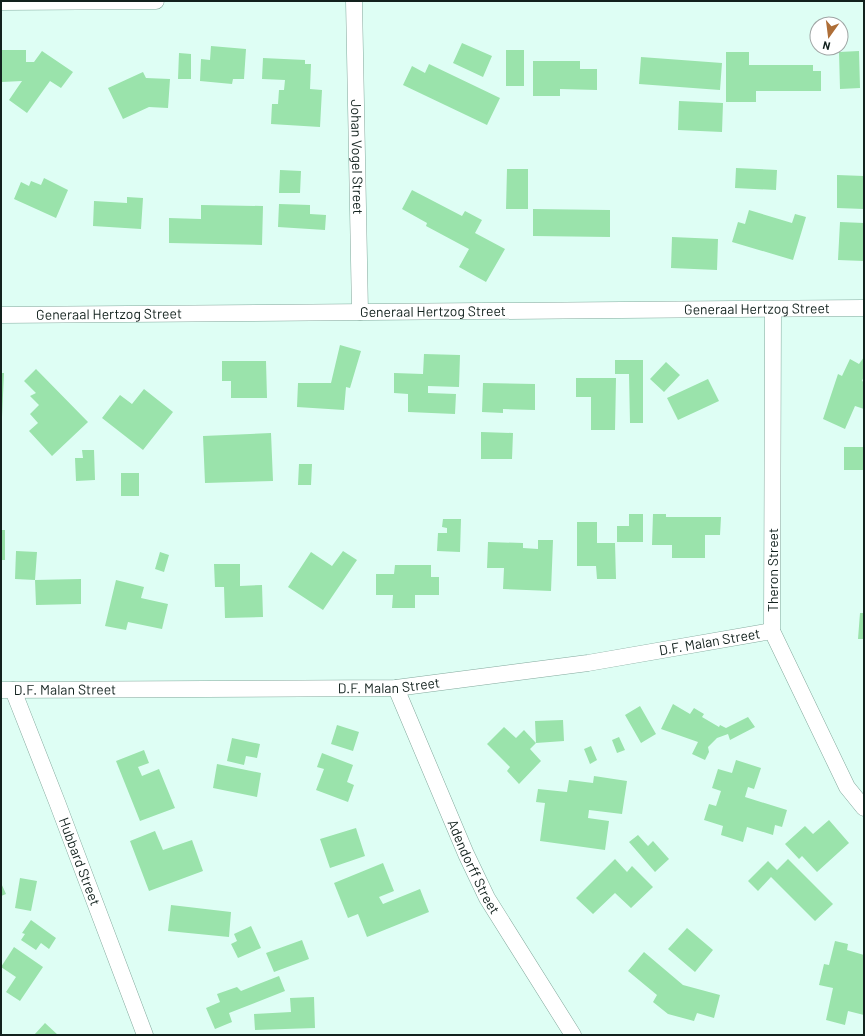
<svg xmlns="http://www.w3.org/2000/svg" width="865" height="1036" viewBox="0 0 865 1036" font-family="Barlow,sans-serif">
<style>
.building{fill:#9ae3ab}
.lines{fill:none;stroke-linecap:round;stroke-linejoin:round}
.minor-casing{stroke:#83a99d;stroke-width:17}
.minor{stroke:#fff;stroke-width:16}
.labels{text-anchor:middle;stroke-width:4;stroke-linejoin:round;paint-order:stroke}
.street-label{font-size:14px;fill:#12211d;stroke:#fff}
</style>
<rect width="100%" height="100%" fill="#defef4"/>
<!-- building -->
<path class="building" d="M462 43 492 56 483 77 453 63Z
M211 46 246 49 244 79H233L232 84 200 81 201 59 210 60Z
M1 50H26V62H34L42 51 73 72 61 88 50 81 27 113 9 100 22 81 2 82Z
M506 50H524V86H506Z
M859 51 860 88 840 89 839 52Z
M726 52H749V65H813V71H821V91H756V102H726Z
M179 53 191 54V79H178Z
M641 57 722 63 720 90 639 84Z
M263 58 305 60V64H311L310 89 322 90 320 127 271 124 272 104H278L279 90H284L285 80 262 79Z
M533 61H580V69H597V90L560 89V96H533Z
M429 64 500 98 487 125 403 85 412 66 425 73Z
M143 72 146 78 170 79 168 108 149 107 123 119 108 88Z
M679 101 723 103 722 132 678 130Z
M736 168 777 170 776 190 735 188Z
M507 169H528V209H506Z
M280 170 301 171 300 193H279Z
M837 175 864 176V209L837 208Z
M44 178 68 190 56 218 14 199 21 182 29 186 31 181 41 185Z
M412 190 462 216 465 211 482 220 475 233 505 249 486 282 459 267 469 249 426 226 427 223 402 209Z
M127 197 143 198 141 229 93 226 94 201 127 203Z
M279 204 310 205V214L326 215 325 230 278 227Z
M201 205 263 206 262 245 169 243V218L201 219Z
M533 209 610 210V237L533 236Z
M749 210 792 223 795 214 806 217 793 260 732 242 738 222 745 224Z
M840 222 864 223V261L838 260Z
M672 237 718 239 717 270 671 268Z
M340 345 361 351 350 388 346 387 344 410 297 407 298 383H331Z
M424 354 460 355 459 387 428 386V393L456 394 455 414 408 412V394L394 393V373L423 374Z
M864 357V376L862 381 864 382V409L855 406 845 429 823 419 838 374 842 376 850 359 859 364Z
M615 360H643V423H630L629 374H615Z
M222 361H266L267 398H231V381H222Z
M666 362 680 375 664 392 650 379Z
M36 369 88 422 52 456 29 431 38 423 30 414 39 405 30 396 36 393 24 381Z
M1 373H4L2 417H1Z
M576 378H616L615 430H591V397H576Z
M708 379 719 401 678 420 667 398Z
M483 383 535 384V410L503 409V413L482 412Z
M144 389 173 412 143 450 102 418 120 395 132 404Z
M481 432 513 433 512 459H481Z
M271 433 273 481 205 483 203 436Z
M844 447H864V470H844Z
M82 450H94L95 480 76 481 75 458H83Z
M299 464H312L311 485H298Z
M121 473H139V496H121Z
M629 514H643V542H617V526H629Z
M653 514H666V517H721L720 535H705V558H672V545H652Z
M443 519H461L460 552 437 551 438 533H447V528L442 527Z
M577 522H597V543H615L616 579H597L596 566H577Z
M1 530H5V560H1Z
M538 540H553L551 591 503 589 504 568H487L488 542 523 543V548L538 549Z
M16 551 37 552 35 580 15 579Z
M343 551 357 560 323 610 288 587 311 552 332 566Z
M160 552 169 555 164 572 155 569Z
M214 564H240V586L262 585 263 617 225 618 224 587H215Z
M395 565H431V577H439V595H415V608H392L393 595H376V574H394Z
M81 579V604L36 605 35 580Z
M116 580 144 587 141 598 168 604 162 629 128 622 126 630 105 626Z
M860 613H864V639H858Z
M673 704 690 714 694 708 704 714 702 717 719 727 720 725 726 728 748 717 755 727 730 740 728 734 717 738 708 747 709 752 705 760 692 754 698 742 661 729Z
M640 706 656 734 641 743 625 715Z
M563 720 564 741 536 743 535 721Z
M337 725 359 732 353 751 331 744Z
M504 727 516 738 524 730 536 743 530 749 541 761 519 784 507 771 510 767 487 744Z
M619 737 625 750 617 753 612 740Z
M232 738 260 744 257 758 246 756 244 765 227 761Z
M591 746 597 760 590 764 584 749Z
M144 750 149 763 138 767 142 776 159 769 175 808 140 821 116 761Z
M322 753 353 765 347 782 354 785 348 802 316 790 324 769 317 767Z
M736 760 761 768 754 789 748 787 745 797 787 810 782 827 775 825 773 835 747 827 743 842 721 835 723 826 704 820 709 804 716 806 721 791 712 788 718 769 732 773Z
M217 764 261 773 257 797 213 788Z
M594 776 627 781 622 814 589 810 588 818 609 821 605 850 540 841 545 803 536 802 538 789 567 792 569 780 593 783Z
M829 820 849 843 817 872 802 856 799 859 785 844 805 826 813 834Z
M356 828 365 856 330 868 320 839Z
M155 831 163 850 192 840 203 871 149 891 130 841Z
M638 835 648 846 653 841 669 859 655 872 629 842Z
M615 859 627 872 632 866 653 887 631 908 615 893 593 914 576 898Z
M788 859 833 904 815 921 771 877 758 891 748 881 768 861 777 870Z
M383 863 394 891 379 897 383 904 420 889 429 912 367 937 358 914 348 918 334 883Z
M20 878 37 881 31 911 15 908Z
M1 883 6 894 1 896Z
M171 905 231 912 229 937 168 931Z
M31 920 56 938 49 949 41 943 36 950 21 940 25 934 22 933Z
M251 926 261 948 238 958 231 944 237 941 234 934Z
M687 928 713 950 695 972 668 949Z
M302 940 309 959 274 972 266 953Z
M835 941 848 944 847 950 864 955V1015L848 1011 845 1025 826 1020 833 988 819 985 824 964 829 965Z
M14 947 43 967 20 1001 6 992 16 977 1 967Z
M644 952 683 985 720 995 714 1018 697 1013 694 1021 668 1014 653 1002 657 995 628 971Z
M279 976 285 991 229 1013 232 1022 215 1029 206 1008 220 1002 217 994 237 987 241 991Z
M314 997 315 1028 255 1030 254 1014 291 1012 290 998Z
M45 1023 58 1035H34Z"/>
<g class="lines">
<defs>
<g id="minor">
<path id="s1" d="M354 1 360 312"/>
<path d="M1 2 156 1"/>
<path d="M773 309 772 631 847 787 864 808"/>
<path id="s2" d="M1 315 864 308"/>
<path id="s3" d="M396 688 466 854 487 898 573 1035"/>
<path id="s4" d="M1 690 396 688 588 663 772 631"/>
<path id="s5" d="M13 690 57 802 145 1035"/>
</g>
</defs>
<!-- minor casing -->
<use href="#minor" class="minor-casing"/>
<!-- minor -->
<use href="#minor" class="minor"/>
</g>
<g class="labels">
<!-- street labels -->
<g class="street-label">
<text dy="5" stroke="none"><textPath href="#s1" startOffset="156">Johan Vogel Street</textPath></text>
<text dy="5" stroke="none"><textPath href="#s2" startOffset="756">Generaal Hertzog Street</textPath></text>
<text dy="5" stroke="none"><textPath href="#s2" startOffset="432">Generaal Hertzog Street</textPath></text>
<text dy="5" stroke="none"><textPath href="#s2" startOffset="108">Generaal Hertzog Street</textPath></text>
<text transform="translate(773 570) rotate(-90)" y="5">Theron Street</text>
<text dy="5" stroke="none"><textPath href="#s4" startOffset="712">D.F. Malan Street</textPath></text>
<text dy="5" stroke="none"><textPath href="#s4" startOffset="388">D.F. Malan Street</textPath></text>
<text dy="5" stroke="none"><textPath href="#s4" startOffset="64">D.F. Malan Street</textPath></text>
<text dy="5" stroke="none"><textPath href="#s5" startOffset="184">Hubbard Street</textPath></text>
<text dy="5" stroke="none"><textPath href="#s3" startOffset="195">Adendorff Street</textPath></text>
</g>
</g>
<!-- border -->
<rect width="865" height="1036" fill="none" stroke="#12211d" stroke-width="4"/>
<!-- north arrow -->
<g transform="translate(829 36) rotate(194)"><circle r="19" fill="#ffffff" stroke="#a0a6a5"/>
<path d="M0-3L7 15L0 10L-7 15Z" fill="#ae6e37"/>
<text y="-6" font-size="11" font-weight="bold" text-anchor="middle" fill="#12211d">N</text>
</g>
</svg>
